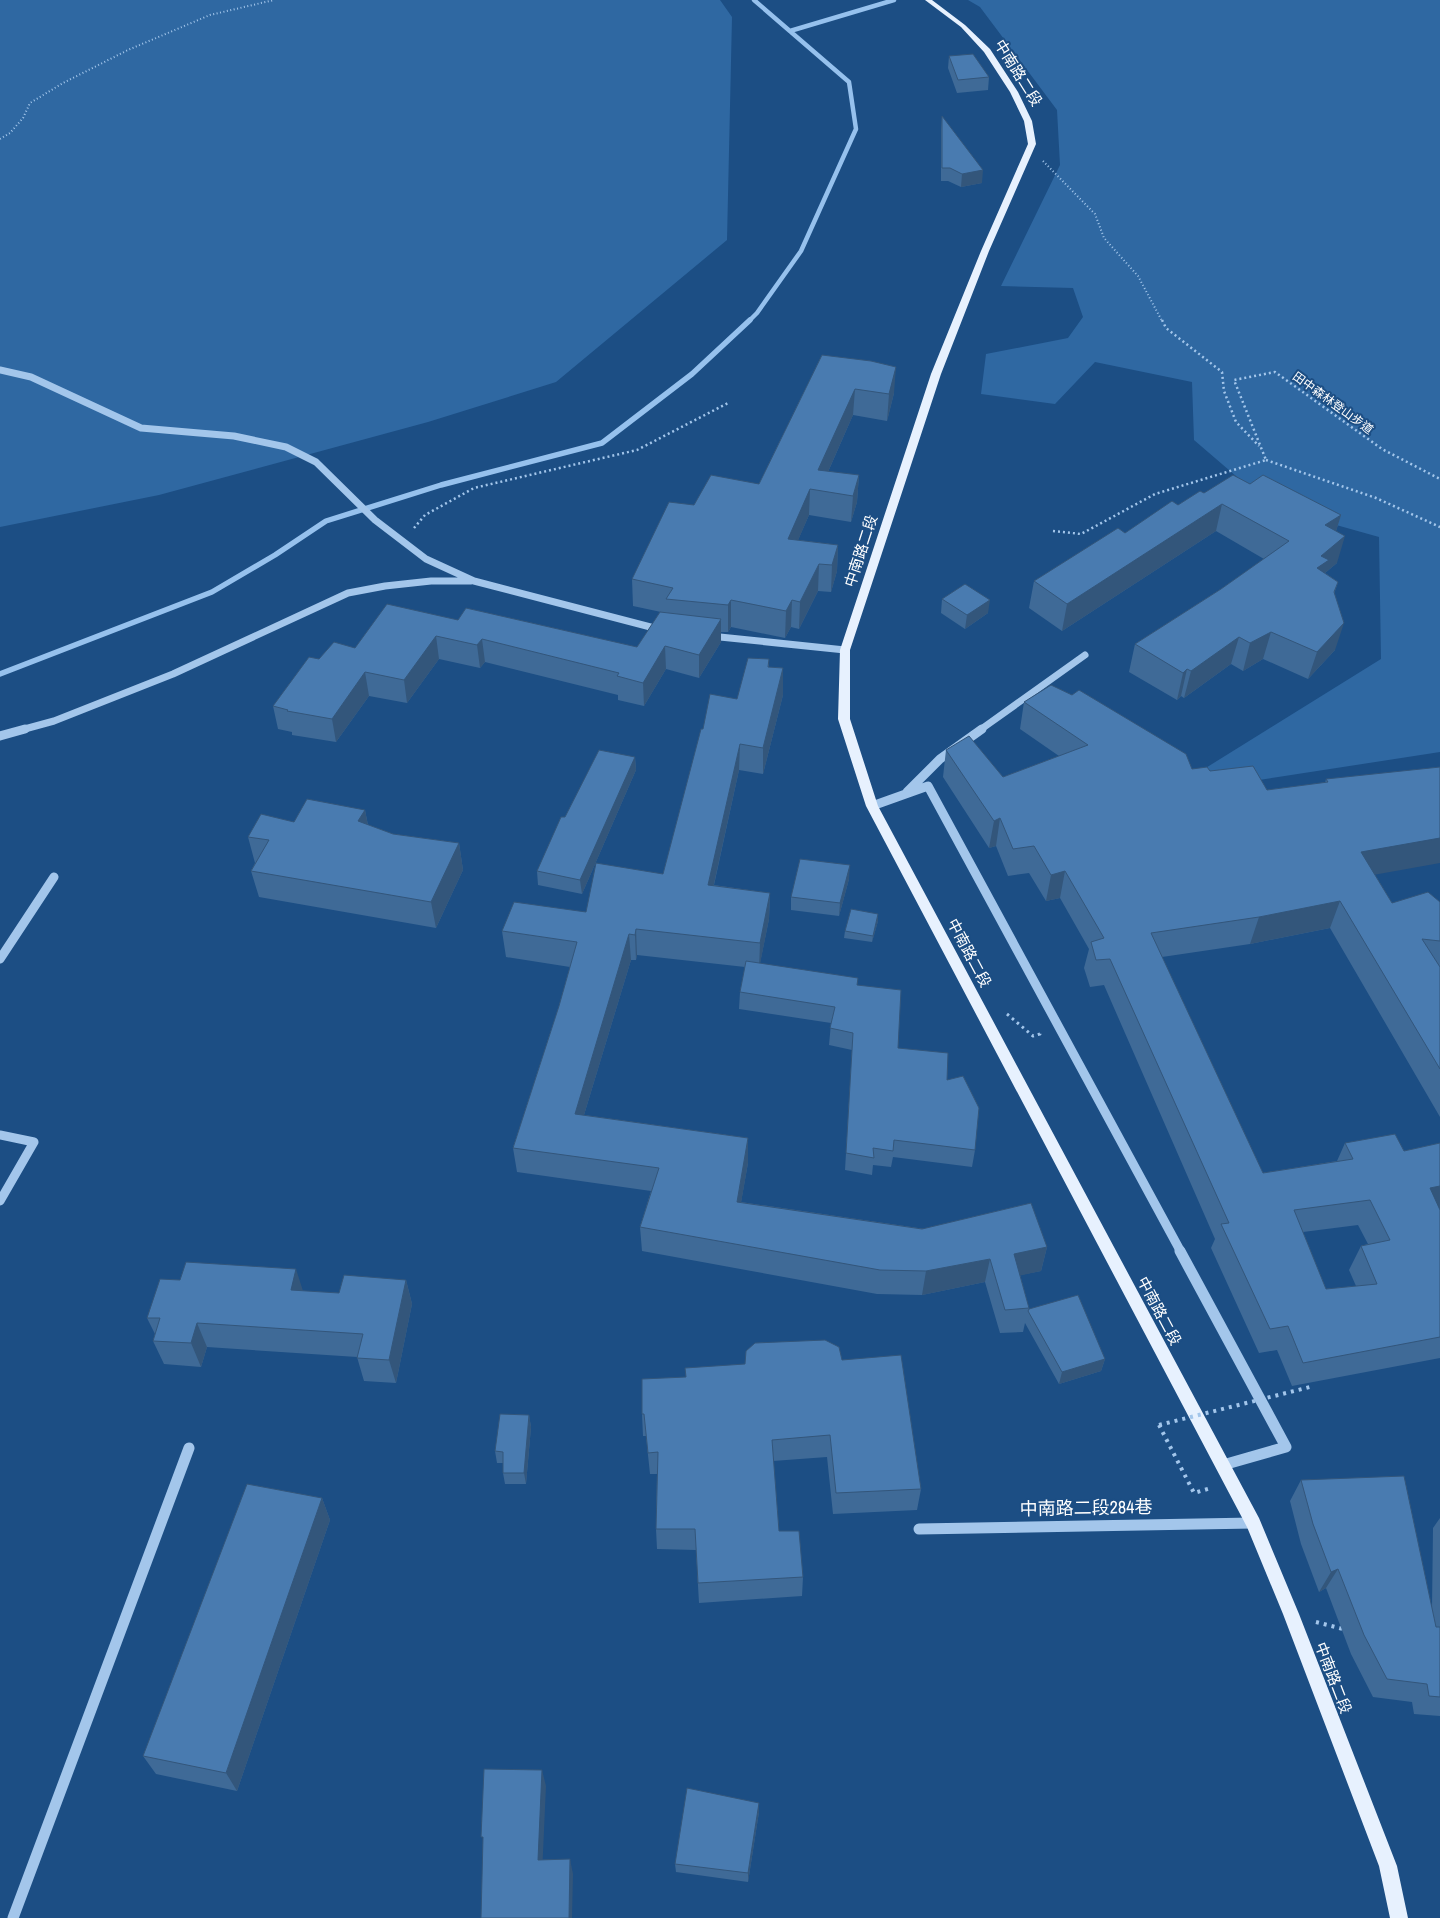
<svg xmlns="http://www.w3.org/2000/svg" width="1440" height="1918" viewBox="0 0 1440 1918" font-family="'Archivo Narrow','Noto Sans TC',sans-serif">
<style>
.green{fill:#2f68a2}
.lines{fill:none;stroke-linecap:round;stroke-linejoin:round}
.stream-far1{stroke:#96c1ed;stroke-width:4.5}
.stream{stroke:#96c1ed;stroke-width:5.5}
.path-far3{stroke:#a3c6eb;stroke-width:2;stroke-dasharray:1 2.5;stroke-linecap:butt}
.path-far2{stroke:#a3c6eb;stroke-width:2.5;stroke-dasharray:2 3;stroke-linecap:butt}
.path-far1{stroke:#a3c6eb;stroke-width:3;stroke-dasharray:2.5 4;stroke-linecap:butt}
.path{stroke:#a3c6eb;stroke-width:4;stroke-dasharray:3 5;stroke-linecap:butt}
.minor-far2{stroke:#a3c6eb;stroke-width:7}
.minor-far1{stroke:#a3c6eb;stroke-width:9}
.minor{stroke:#a3c6eb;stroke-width:11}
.major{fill:#e7f1fe;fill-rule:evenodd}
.path-bridge{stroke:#a3c6eb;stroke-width:4;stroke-dasharray:3 5;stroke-linecap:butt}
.wall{fill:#3f6a97;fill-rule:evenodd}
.shaded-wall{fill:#33567b}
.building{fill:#497bb0;stroke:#33567b;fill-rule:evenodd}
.labels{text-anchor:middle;stroke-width:4;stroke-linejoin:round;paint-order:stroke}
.far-street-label{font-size:12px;fill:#fff;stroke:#1c4e84}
.street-label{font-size:15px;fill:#fff;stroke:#1c4e84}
.near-street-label{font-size:18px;fill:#fff;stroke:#1c4e84}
</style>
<rect width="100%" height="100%" fill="#1c4e84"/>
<!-- green -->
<path class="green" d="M0 0H720L732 17 727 240 556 382 428 422 159 495 0 527Z
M968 0H1440V752L1246 782 1196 774 1381 659 1379 537 1272 507 1194 440 1192 382 1095 362 1055 404 981 394 986 354 1068 338 1083 317 1073 288 1001 286 1060 165 1057 110 980 7Z"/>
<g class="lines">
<!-- stream-far1 -->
<path class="stream-far1" d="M790 31 894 0
M749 321 757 313 801 251 856 129 849 82 754 0"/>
<!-- stream -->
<path class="stream" d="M0 674 212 592 275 555 326 521 441 485 602 443 692 374 750 320"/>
<!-- path-far3 -->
<path class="path-far3" d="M0 139 10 133 23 118 30 103 63 83 128 50 210 15 274 0
M1043 161 1095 214 1104 238 1138 276 1162 321"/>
<!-- path-far2 -->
<path class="path-far2" d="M1162 320 1166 328 1222 372 1224 391 1236 422 1259 446
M1266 460 1376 498 1440 527
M414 528 425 515 474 488 637 450 730 402
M1053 531 1081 534 1155 494 1266 460 1234 380 1275 372 1382 449 1440 479"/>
<!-- path-far1 -->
<path class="path-far1" d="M1007 1014 1033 1036 1040 1034V1031"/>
<!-- path -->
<path class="path" d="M1159 1425 1194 1493 1211 1488
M1316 1622 1343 1629"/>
<!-- minor-far2 -->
<path class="minor-far2" d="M0 370 31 377 141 428 234 436 286 447 316 462 375 520 426 559 474 581 662 630
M710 636 845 650
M21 730 54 721 173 674 348 593 385 586 431 581H471
M980 730 1085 655"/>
<!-- minor-far1 -->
<path class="minor-far1" d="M0 736 25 729
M907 792 940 759 982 729
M872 806 928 786 1181 1252
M0 959 54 877
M0 1135 34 1142 0 1201"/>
<!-- minor -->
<path class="minor" d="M1180 1251 1286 1447 1223 1465
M919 1529 1253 1523
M13 1918 189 1448"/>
<!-- major -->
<path class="major" d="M925 0H932L965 25 990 49 1018 92 1032 121 1036 144 989 251 941 374 850 650V719L878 806 1259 1518 1299 1614 1397 1866 1408 1918H1390L1379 1866 1283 1614 1247 1527 866 806 838 719 840 650 931 374 981 251 1028 144 1024 121 1010 92 984 52 961 27Z"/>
<!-- path-bridge -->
<path class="path-bridge" d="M1159 1425 1310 1387"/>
</g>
<!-- wall -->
<path class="wall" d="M949 56 989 77 988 90 957 93 948 68Z
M942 116 982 183 961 187 948 181H941V129Z
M822 355 894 393 887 421 853 415 828 472 859 475 857 502 851 522 809 515 798 540 838 545 837 571 831 592 818 591 799 629 791 627 785 638 731 627 728 632H721V642L699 678 666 669 644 706 618 700V695L485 662 480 668 439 659 407 703 369 696 336 742 292 735V732L278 729 273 706 319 659 355 648 458 620 637 647 661 612 633 606 632 579 694 505 759 484Z
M1250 484 1341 515 1336 531 1337 563 1325 573 1338 582 1334 594 1335 650 1308 679 1263 659 1243 671 1231 664 1184 698 1181 696 1177 700 1129 672 1135 644 1221 589 1264 559 1216 531 1062 631 1029 608 1034 581 1125 533 1178 505 1204 493Z
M942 599 988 613 965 629 941 613Z
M769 659V667L783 668V695L763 774 739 770 714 885 770 893 769 919 760 963 857 985 898 1048 947 1080 975 1150 972 1167 893 1157 891 1167 873 1165 872 1175 845 1170 852 1050 829 1045 831 1023 739 1009 740 992 745 967 637 955 636 960H631L584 1115 748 1138V1163L741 1202 1047 1247 1041 1271 1020 1275 1029 1309 1105 1359 1101 1371 1059 1384 1025 1323 1023 1332 1000 1333 985 1282 922 1295 877 1294 642 1251 640 1227 651 1191 517 1172 513 1148 559 1006 570 967 506 957 502 931 586 912 663 874 703 729 737 699Z
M1024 702 1192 769 1210 771 1267 790 1325 783 1326 779 1375 875 1392 903 1440 902V1117L1330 928 1250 944 1162 957 1263 1173 1337 1161 1345 1143 1404 1151 1440 1143V1209H1439L1440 1210V1358L1292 1386 1277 1350 1259 1353 1211 1248 1215 1239 1104 985 1090 987 1084 968 1089 949 1060 898 1046 901 1029 873 1008 876 996 846 989 848 943 777 946 750 1003 777 1059 756 1020 729ZM1358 1225 1368 1244 1361 1246 1349 1270 1356 1286 1326 1289 1303 1232Z
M635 757 636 770 582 894 538 885 537 871 565 817Z
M365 810 368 825 393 834 459 843 463 870 436 928 259 897 251 871 255 863 248 837 294 822Z
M849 879 839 916 791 910V897Z
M878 914V921L872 942 844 938 845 931Z
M406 1280 412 1304 396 1383 364 1381 357 1357 207 1347 201 1367 164 1364 153 1341 155 1334 147 1318 304 1291 339 1293Z
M842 1360 921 1489 917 1510 833 1514 827 1457 773 1461 779 1531 803 1577 802 1596 699 1603 696 1550 657 1549 656 1529 657 1474H650L646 1436H643L642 1414 686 1377Z
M529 1415 531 1427 526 1484H505L503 1473V1463H497L495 1451Z
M1301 1480 1432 1607 1433 1528 1440 1518V1716L1414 1714 1412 1702 1373 1697 1351 1654 1326 1588 1319 1592 1301 1544 1290 1501Z
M322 1498 330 1520 237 1791 156 1774 143 1756Z
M759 1812 748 1882 676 1872 675 1864Z"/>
<!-- shaded-wall -->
<path class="shaded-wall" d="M983 170 982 183 961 187 962 174Z
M896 367 894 393 887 421 889 394Z
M855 389 853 415 820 490 818 470Z
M859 475 857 502 851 522 853 496Z
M810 489 809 515 787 566 788 539Z
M1222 504 1216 531 1062 631 1067 604Z
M1341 515 1333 541 1325 525Z
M1345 536 1337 563 1313 583 1321 556Z
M838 545 837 571 831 592 832 565Z
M819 564 818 591 799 629 800 602Z
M731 600V627L728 632V605Z
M792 600 791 627 785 638 786 611Z
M990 600 988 613 965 629 967 615Z
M721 619V642L699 678V655Z
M1344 623 1335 650 1308 679 1317 652Z
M1271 632 1263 659 1243 671 1250 643Z
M436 636 439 659 407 703 404 680Z
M1239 637 1231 664 1184 698 1191 671Z
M482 639 485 662 480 668 477 645Z
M665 646 666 669 644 706 643 683Z
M783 668V695L763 774V748Z
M1187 669 1181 696 1177 700 1183 673Z
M365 672 369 696 336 742 332 719Z
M740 744 739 770 708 911V885Z
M635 757 636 770 582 894 580 880Z
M365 810 370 836 358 821Z
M1000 818 996 846 989 848 994 821Z
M1440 838V863L1351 879 1361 852Z
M459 843 463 870 436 928 431 902Z
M850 865 849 879 839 916 840 903Z
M1065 871 1060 898 1046 901 1051 875Z
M770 893 769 919 759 969 760 943Z
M1340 901 1330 928 1250 944 1259 917Z
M878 914V921L872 942 873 936Z
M636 929 637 955 636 960 635 935Z
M629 934 631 960 577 1138 575 1114Z
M748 1138V1163L737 1226V1202Z
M1440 1186V1209L1417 1213 1430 1188Z
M1047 1247 1041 1271 1009 1278 1014 1254Z
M990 1259 985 1282 922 1295 926 1271Z
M296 1269 304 1294 291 1290Z
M406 1280 412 1304 396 1383 389 1360Z
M197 1323 207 1347 201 1367 191 1343Z
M1105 1359 1101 1371 1059 1384 1062 1372Z
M529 1415 531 1427 526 1484 524 1473Z
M322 1498 330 1520 237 1791 226 1773Z
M1338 1569 1326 1588 1319 1592 1331 1572Z
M542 1770 546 1786 542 1875 538 1860Z
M759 1803V1812L748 1882V1873Z
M570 1859 573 1874 572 1918H569Z"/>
<!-- building -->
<path class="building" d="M973 54 989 77 958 80 949 56Z
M942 116 983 170 962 174 950 168H942Z
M822 355 871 361 896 367 889 394 855 389 818 470 859 475 853 496 810 489 788 539 838 545 832 565 819 564 800 602 792 600 786 611 731 600 728 605 666 599 673 588 632 579 669 502 694 505 711 475 759 484Z
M1233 475 1250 484 1263 475 1341 515 1325 525 1345 536 1321 556 1329 560 1317 568 1338 582 1334 592 1344 623 1317 652 1271 632 1250 643 1239 637 1191 671 1187 669 1183 673 1135 644 1221 589 1289 541 1222 504 1067 604 1034 581 1118 528 1125 533 1172 501 1178 505 1200 491 1204 493Z
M965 584 990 600 967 615 942 599Z
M387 604 458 620 466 608 637 647 660 612 721 619 699 655 665 646 643 683 617 676 619 673 482 639 477 645 436 636 404 680 365 672 332 719 287 711 288 710 273 706 309 657 319 659 334 642 355 648Z
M748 658 769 659 768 667 783 668 763 748 740 744 708 885 770 893 760 943 636 929 635 935 629 934 575 1114 748 1138 737 1202 922 1229 1031 1203 1047 1247 1014 1254 1029 1308 1005 1310 990 1259 926 1271 880 1270 640 1227 659 1168 513 1148 559 1006 577 942 502 931 514 902 586 912 596 863 663 874 701 729H703L710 694 737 699Z
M1051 685 1072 695 1079 690 1186 754 1192 769 1207 767 1210 771 1253 766 1267 790 1328 782 1326 779 1440 767V838L1361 852 1392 903 1428 892 1440 902V941L1422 939 1440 967V1069L1340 901 1259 917 1151 933 1263 1173 1353 1159 1345 1143 1395 1134 1404 1151 1440 1143V1186L1430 1188 1440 1210V1337L1303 1363 1288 1326 1270 1329 1221 1224 1229 1223 1110 959 1096 960 1091 942 1104 938 1065 871 1051 875 1034 846 1013 849 1000 818 994 821 946 750 969 736 1003 777 1088 745 1024 702ZM1370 1200 1390 1240 1361 1246 1377 1284 1326 1289 1294 1210Z
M599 750 635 757 580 880 537 871 561 817H565Z
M307 799 365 810 358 821 393 834 459 843 431 902 251 871 269 840 248 837 261 814 294 822Z
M800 859 850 865 840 903 791 897Z
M851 909 878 914 873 936 845 931Z
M746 961 858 978 857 985 901 990 898 1048 948 1053 947 1080 963 1076 979 1108 975 1150 894 1140 893 1151 873 1148 874 1158 846 1153 853 1033 830 1028 835 1007 740 992Z
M186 1262 296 1269 291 1290 339 1293 344 1275 406 1280 389 1360 357 1358 363 1334 197 1323 191 1343 153 1341 160 1318H147L160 1279 180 1280Z
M1078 1295 1105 1359 1062 1372 1028 1311 1029 1309Z
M825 1340 839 1347 842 1360 901 1355 921 1489 836 1493 830 1435 772 1440 779 1531H799L803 1577 698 1583 695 1529H656L658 1452 648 1453 644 1414H642V1379L686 1377 685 1368 745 1364 746 1351 755 1343Z
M500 1414 529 1415 524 1473H503V1452L495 1451Z
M1404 1476 1436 1627H1440V1697L1429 1696 1427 1684 1387 1679 1364 1635 1338 1569 1331 1572 1313 1524 1301 1480Z
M247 1484 322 1498 226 1773 143 1756Z
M484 1769 542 1770 538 1860 570 1859 569 1918H481L483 1837H481Z
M687 1788 759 1803 748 1873 675 1864Z"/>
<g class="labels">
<!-- far-street labels -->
<g class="far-street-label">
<text transform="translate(1333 403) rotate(36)" y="4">田中森林登山步道</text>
</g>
<!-- street labels -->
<g class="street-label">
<text transform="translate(1018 73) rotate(58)" y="5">中南路二段</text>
<text transform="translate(861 551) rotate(-72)" y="5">中南路二段</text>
<text transform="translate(969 953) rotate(62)" y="5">中南路二段</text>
<text transform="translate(1159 1311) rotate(62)" y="5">中南路二段</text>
<text transform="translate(1333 1678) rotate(69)" y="5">中南路二段</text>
</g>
<!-- near-street labels -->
<g class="near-street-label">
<text transform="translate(1086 1508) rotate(-1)" y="6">中南路二段284巷</text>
</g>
</g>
</svg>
